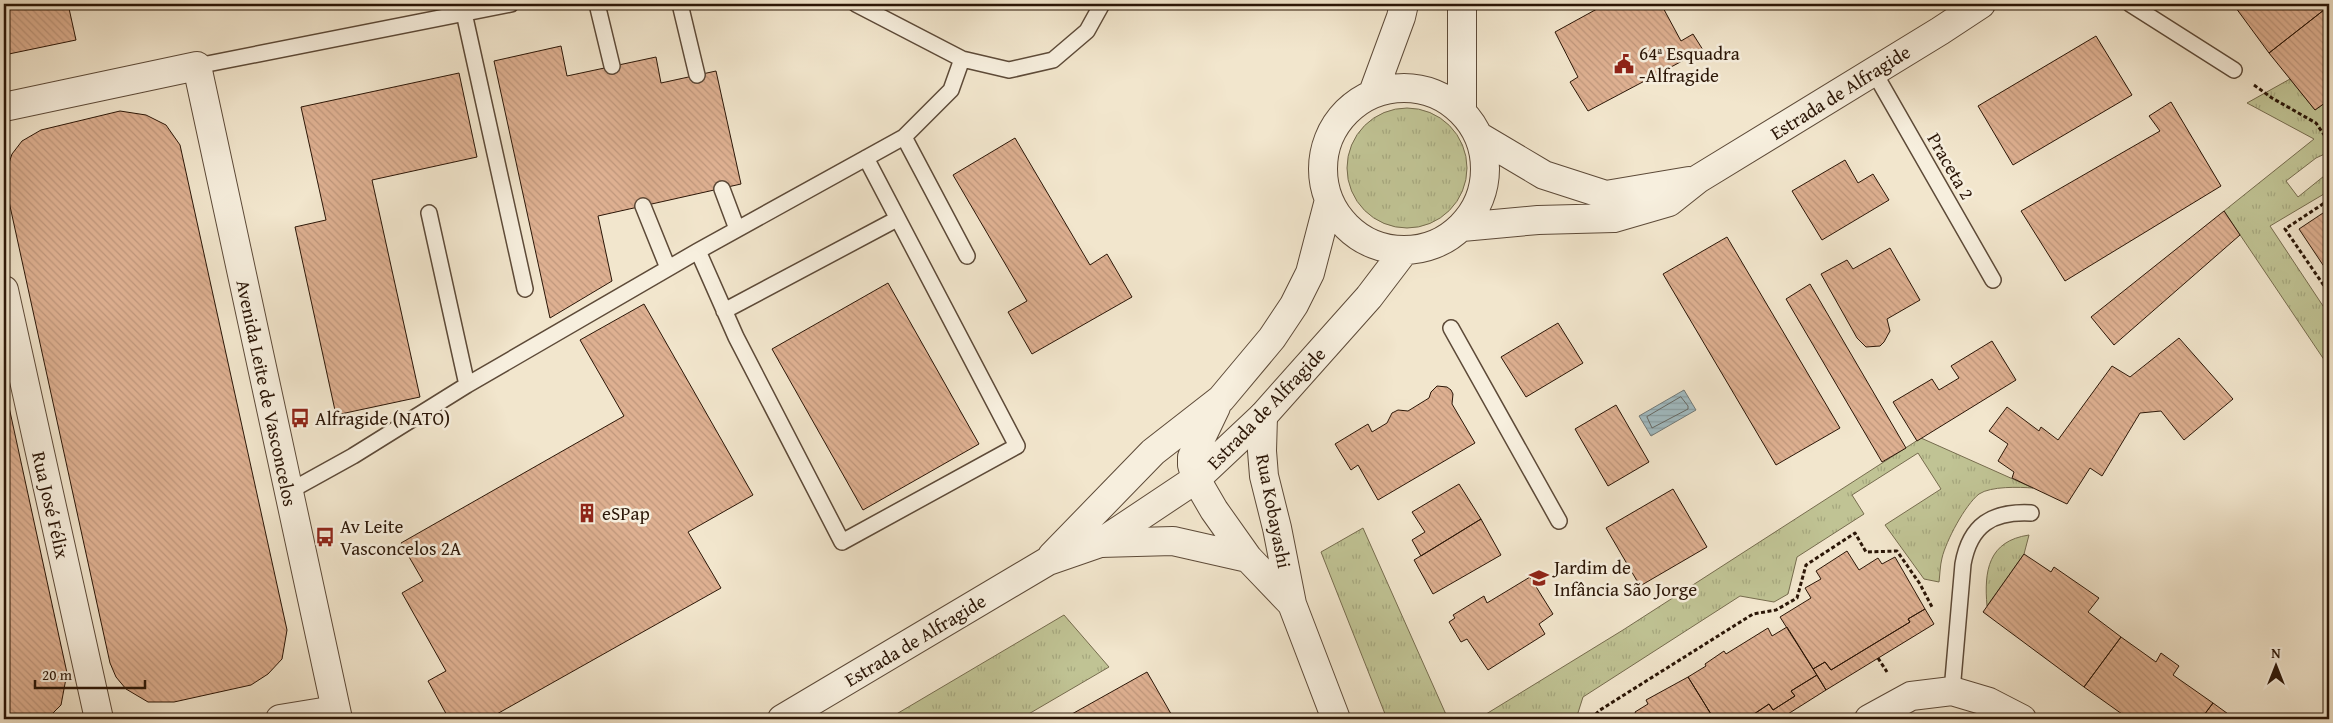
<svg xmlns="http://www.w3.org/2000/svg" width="2333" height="723" viewBox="0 0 2333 723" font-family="'Gentium Book Plus',serif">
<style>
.grass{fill:url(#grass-tufts);stroke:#766c4e}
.water{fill:url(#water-rules);stroke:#727a78}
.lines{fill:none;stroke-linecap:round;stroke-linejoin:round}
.shore{stroke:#666965;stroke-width:1}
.building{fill:url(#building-back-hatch);stroke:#2b1607}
.service-casing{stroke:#5d4a38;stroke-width:18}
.minor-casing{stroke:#5d4a38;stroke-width:30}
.tertiary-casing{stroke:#5d4a38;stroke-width:30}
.path{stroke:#2b1607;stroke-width:3;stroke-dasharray:4 2.5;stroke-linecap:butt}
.service{stroke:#f7efde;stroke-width:15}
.minor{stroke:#f7efde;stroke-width:28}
.tertiary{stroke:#f7efde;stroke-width:28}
.labels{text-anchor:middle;stroke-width:5;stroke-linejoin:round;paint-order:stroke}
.poi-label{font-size:19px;fill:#2b1607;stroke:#f7efde;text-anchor:start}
.street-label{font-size:19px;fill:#2b1607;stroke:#f7efde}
</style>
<defs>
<pattern id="grass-tufts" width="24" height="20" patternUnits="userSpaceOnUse" patternTransform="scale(1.25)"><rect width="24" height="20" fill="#c0c394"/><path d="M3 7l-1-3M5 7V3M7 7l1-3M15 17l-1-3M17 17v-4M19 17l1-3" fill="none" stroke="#a5a77e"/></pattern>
<pattern id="water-rules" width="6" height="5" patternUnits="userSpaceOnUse" patternTransform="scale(1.25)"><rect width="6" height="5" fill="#a1bcc3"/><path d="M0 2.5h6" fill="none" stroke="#8ba1a6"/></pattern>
<pattern id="building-back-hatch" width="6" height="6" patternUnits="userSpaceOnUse" patternTransform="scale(1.25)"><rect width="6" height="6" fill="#deb091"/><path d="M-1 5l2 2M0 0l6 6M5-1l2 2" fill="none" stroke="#bf977c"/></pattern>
</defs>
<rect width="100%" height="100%" fill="#f2e6cd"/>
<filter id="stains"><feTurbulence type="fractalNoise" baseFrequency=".004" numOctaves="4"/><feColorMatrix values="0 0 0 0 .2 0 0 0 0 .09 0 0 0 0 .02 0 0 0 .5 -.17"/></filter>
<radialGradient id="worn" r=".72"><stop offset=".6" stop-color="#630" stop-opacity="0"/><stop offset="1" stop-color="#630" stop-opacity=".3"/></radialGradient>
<!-- grass -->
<path class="grass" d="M2290 79 2315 110 2329 100V152L2316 158 2286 181 2298 197 2329 172V191L2270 226 2329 315V367L2224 211 2314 139 2247 103Z
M1347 168a60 60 0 1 1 120 0a60 60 0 1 1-120 0Z
M1921 438 2033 488C2019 487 1991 486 1979 494 1965 505 1946 541 1942 558 1940 566 1940 574 1939 582L1924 579 1885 525 1941 489 1918 453 1852 495 1864 514 1797 557 1788 594 1774 602 1740 596 1583 697 1576 719H1478L1623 630Z
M1363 528 1448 719H1387L1321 552Z
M2029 535 2024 554 1987 606C1984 571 1988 541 2029 535Z
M1064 615 1109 667 1020 719H888Z"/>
<!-- water -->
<path class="water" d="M1684 390 1696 410 1651 436 1639 416Z"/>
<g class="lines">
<!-- shore -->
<path class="shore" d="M1681 397 1688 406V409L1652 428 1647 417Z"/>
</g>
<!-- building -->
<path class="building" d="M4 4H68L76 40 4 55Z
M1606 4H1661L1681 41 1693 34 1703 50 1588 111 1570 82 1578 77 1555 32Z
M2233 4H2329V6L2269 53Z
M2329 6V100L2315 110 2269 53Z
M2096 36 2132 95 2013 165 1978 106Z
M561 46 567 76 656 57 661 83 716 71 741 184 598 216 612 281 550 318 494 61Z
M459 73 477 157 372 180 420 397 336 415 295 227 326 220 301 107Z
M2171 102 2221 186 2065 281 2021 211 2160 131 2149 116Z
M120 111 146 115 166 125 180 145 287 630 282 659 268 674 251 685 174 702H148L126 689 116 677 110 663 8 197 6 172 12 154 22 141 41 130Z
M1015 138 1090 265 1107 254 1132 297 1032 354 1008 312 1027 301 953 175Z
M1845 160 1858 183 1873 174 1889 200 1822 240 1792 191Z
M2329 209V274L2299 229Z
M2224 211 2240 235 2114 345 2091 317Z
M1727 237 1840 428 1776 465 1663 274Z
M1890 248 1920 300 1887 319 1890 331 1884 342 1880 346 1866 347 1857 338 1821 274 1847 260 1853 269Z
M888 283 979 444 863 510 772 349Z
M1810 284 1906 448 1882 462 1786 299Z
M644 304 753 495 688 532 721 588 488 719H449L428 681 446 671 402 593 423 581 401 543 624 416 580 340Z
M1558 323 1583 363 1526 397 1501 357Z
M2179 338 2233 399 2184 440 2161 411 2140 413 2102 476 2090 468 2067 504 2012 478 2014 472 1998 461 2008 444 1989 431 2007 407 2039 431 2041 427 2058 440 2112 366 2130 377Z
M1992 341 2016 380 1917 441 1893 402 1932 379 1939 390 1959 378 1951 366Z
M4 384 67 673 61 705 47 719H4Z
M1437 386 1447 387 1451 390 1453 394 1452 404 1475 443 1378 500 1358 465 1351 470 1335 444 1368 424 1372 432 1387 423 1392 413 1398 410 1408 411 1429 398 1431 392Z
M1616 405 1649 462 1608 486 1575 429Z
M1459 484 1481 519 1421 556 1412 540 1425 532 1412 512Z
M1673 489 1707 547 1640 586 1606 528Z
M1481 519 1501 555 1433 594 1414 560Z
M1847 551 1859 570 1878 558 1882 564 1895 557 1925 609 1908 619 1910 622 1831 670 1825 662 1813 669 1780 617 1811 598 1805 588 1821 579 1816 571Z
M2024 554 2051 572 2054 567 2099 598 2088 612 2121 637 2084 687 1983 612Z
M1530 577 1553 614 1539 624 1545 634 1488 670 1467 639 1461 642 1449 622 1455 618 1453 615 1484 596 1487 603Z
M1925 609 1934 624 1826 690 1813 669 1825 662 1831 670 1910 622 1908 619Z
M1787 627 1817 675 1791 691 1795 696 1773 710 1769 704 1751 716 1753 719H1714L1688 677 1706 666 1705 664 1724 651 1726 654 1768 628 1772 636Z
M2121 637 2156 662 2161 653 2179 666 2173 675 2213 703 2201 719H2129L2084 687Z
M1147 672 1174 719H1063Z
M1817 675 1826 690 1780 719H1753L1751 716 1769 704 1773 710 1795 696 1791 691Z
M1688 677 1714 719H1629L1636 715 1635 712 1648 704 1646 700Z
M2213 703 2235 719H2201Z"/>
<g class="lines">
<defs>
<path id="service" d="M597 4 612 66
M680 4 697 75
M856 4 962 59 1009 70 1053 60 1087 31 1102 4
M2130 4 2234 70
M464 13 525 289
M197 66 511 4
M1874 72 1993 280
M904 137 967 256
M722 189 737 229
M643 206 668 268
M429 213 467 385 698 251 904 137 951 90 962 59
M698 251 736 337 842 542 1017 446 866 158
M724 311 897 219
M1451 328 1559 521
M288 492 353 456 467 385
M1952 691 1963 564C1970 525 1992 511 2031 513"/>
<path id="minor" d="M4 107 197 66 338 719
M4 290 99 719
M1263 416 1262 451 1264 476 1277 528 1292 604 1336 719
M1196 479 1214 510 1248 558 1292 604
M1100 543 1173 541 1248 558
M280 719 335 710
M1869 719 1911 696 1952 691 1989 702 2022 719"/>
<path id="tertiary" d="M1462 4V111
M1323 169a81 81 0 1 1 162 0a81 81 0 1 1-162 0Z
M1373 93 1401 17 1404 4
M1480 137 1544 175 1606 195 1689 181
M1462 227 1538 220 1614 218 1669 202 1698 179 1940 31 1981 4
M1196 479 1192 465V457L1216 407
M1052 556 1153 452 1221 399 1272 338 1294 305 1310 273 1329 200
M782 719 1048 561 1100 543 1196 479 1263 416 1369 297 1404 251"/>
</defs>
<!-- service casing -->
<use href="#service" class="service-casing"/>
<!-- minor casing -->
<use href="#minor" class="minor-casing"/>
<!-- tertiary casing -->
<use href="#tertiary" class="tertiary-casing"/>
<!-- path -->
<path class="path" d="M2254 85 2272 98 2316 123 2329 142
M2329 200 2285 229 2329 293
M1878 658 1887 672
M1591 719 1600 710 1753 614 1776 610 1797 598 1806 565 1855 533 1866 552 1897 551 1920 584 1932 607"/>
<!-- service -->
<use href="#service" class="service"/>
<!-- minor -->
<use href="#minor" class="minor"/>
<!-- tertiary -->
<use href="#tertiary" class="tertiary"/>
</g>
<!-- icons -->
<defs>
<symbol id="civic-bare" viewBox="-9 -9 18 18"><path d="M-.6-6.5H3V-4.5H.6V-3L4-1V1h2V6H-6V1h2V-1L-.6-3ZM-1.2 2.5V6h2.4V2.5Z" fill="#8f2418" stroke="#f7efde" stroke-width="2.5" paint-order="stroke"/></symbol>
<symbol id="bus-bare" viewBox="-9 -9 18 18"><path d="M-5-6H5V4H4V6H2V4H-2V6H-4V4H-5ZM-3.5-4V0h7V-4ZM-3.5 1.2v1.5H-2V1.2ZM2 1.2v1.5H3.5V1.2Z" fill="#8f2418" stroke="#f7efde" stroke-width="2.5" paint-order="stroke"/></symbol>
<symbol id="building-bare" viewBox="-9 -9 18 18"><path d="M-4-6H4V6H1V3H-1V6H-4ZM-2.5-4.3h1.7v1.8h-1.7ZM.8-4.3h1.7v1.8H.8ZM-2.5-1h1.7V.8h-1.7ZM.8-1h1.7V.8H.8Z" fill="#8f2418" stroke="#f7efde" stroke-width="2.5" paint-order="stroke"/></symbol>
<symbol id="school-bare" viewBox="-9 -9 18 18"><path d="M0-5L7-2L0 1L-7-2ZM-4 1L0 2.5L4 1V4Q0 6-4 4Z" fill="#8f2418" stroke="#f7efde" stroke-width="2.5" paint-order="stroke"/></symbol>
</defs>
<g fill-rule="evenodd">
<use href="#civic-bare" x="1610" y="50" width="28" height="28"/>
<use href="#bus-bare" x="286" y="404" width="28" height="28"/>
<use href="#building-bare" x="573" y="499" width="28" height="28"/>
<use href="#bus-bare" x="311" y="523" width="28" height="28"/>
<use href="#school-bare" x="1525" y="564" width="28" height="28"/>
</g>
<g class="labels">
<!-- poi labels -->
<g class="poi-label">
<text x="1639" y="60">64ª Esquadra<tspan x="1639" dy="22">-Alfragide</tspan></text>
<text x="315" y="425">Alfragide (NATO)</text>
<text x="602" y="520">eSPap</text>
<text x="340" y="533">Av Leite<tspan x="340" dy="22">Vasconcelos 2A</tspan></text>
<text x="1554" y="574">Jardim de<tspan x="1554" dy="22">Infância São Jorge</tspan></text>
</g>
<!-- street labels -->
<g class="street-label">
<text transform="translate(1840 92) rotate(-32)" y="7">Estrada de Alfragide</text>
<text transform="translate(1951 166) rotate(60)" y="7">Praceta 2</text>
<text transform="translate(267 393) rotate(78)" y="7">Avenida Leite de Vasconcelos</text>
<text transform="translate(1266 408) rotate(-46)" y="7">Estrada de Alfragide</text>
<text transform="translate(51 505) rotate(77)" y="7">Rua José Félix</text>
<text transform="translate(1274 511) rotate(79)" y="7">Rua Kobayashi</text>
<text transform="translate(915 640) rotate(-31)" y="7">Estrada de Alfragide</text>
</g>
</g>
<!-- margin -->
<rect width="2333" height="723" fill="none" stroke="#f2e6cd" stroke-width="20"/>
<rect x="5" y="5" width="2323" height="713" fill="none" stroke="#2b1607" stroke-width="2.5"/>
<rect x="10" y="10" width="2313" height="703" fill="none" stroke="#2b1607"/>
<!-- north arrow -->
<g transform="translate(2276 666)" stroke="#f7efde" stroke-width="4" paint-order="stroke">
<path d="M0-4L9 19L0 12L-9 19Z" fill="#2b1607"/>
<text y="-8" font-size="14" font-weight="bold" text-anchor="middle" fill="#2b1607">N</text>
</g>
<!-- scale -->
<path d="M35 680v8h110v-8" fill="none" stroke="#2b1607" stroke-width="2.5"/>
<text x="42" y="680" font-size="15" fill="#2b1607" stroke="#f7efde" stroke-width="4" paint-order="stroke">20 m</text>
<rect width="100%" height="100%" filter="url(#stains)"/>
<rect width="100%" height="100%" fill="url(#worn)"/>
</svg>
